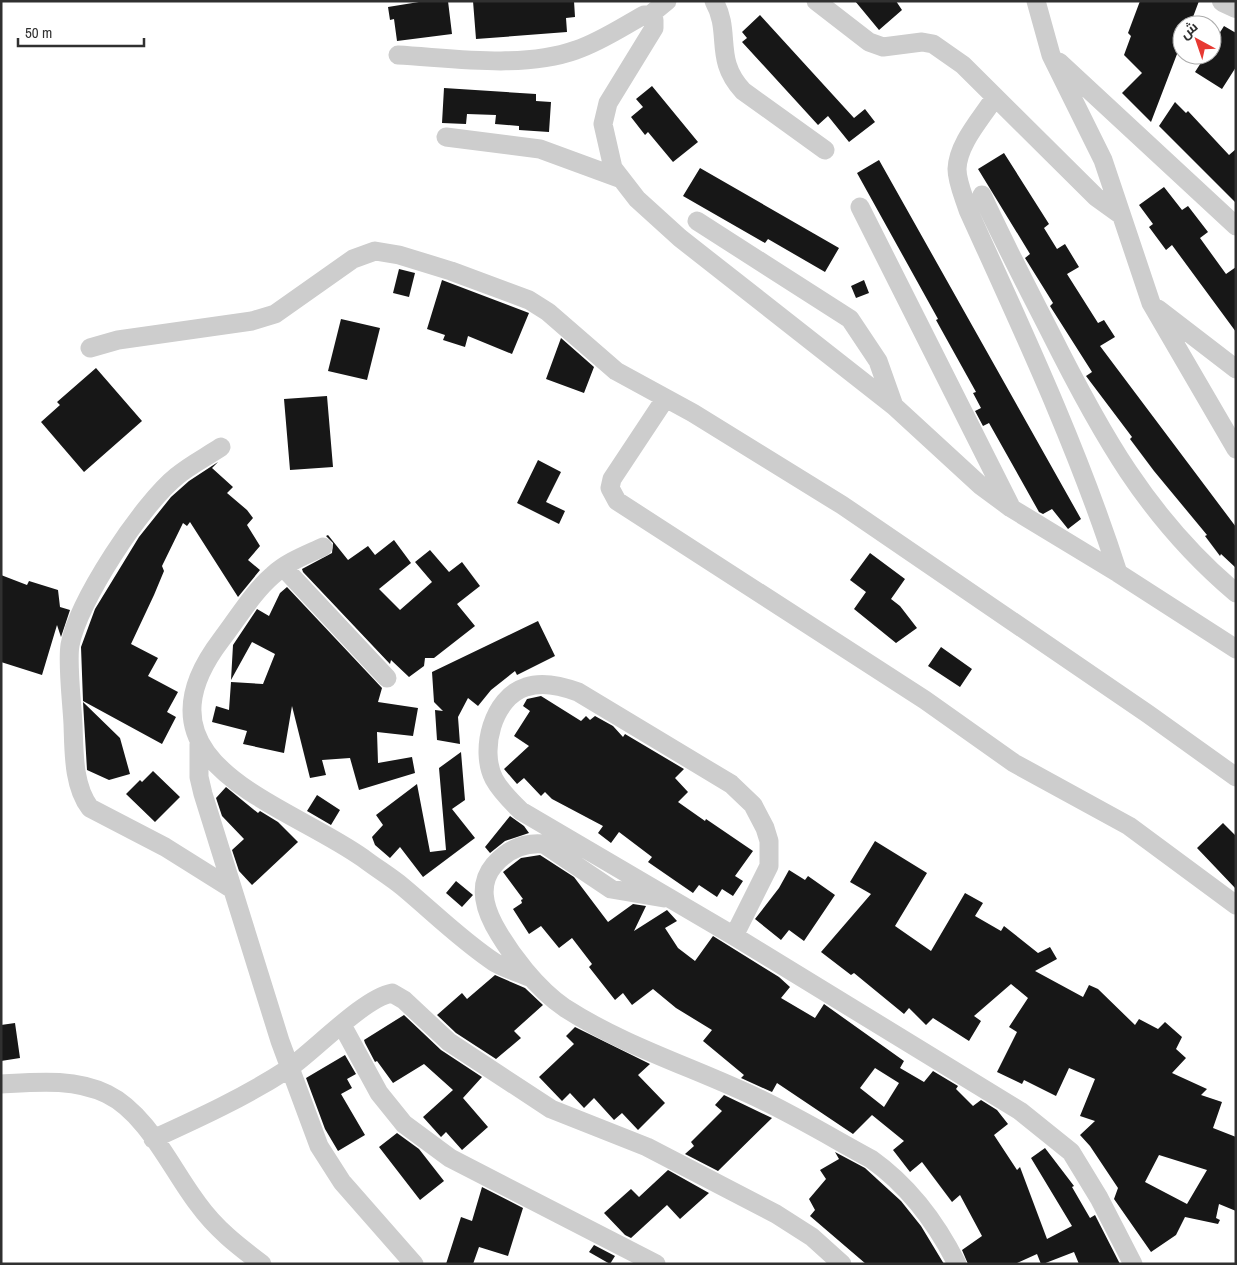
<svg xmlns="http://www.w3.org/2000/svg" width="1237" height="1265" viewBox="0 0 1237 1265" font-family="'Archivo Narrow',Cairo,sans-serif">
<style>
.building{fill:#171717;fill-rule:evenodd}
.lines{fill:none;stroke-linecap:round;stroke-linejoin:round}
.minor{stroke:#cdcdcd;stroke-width:19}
.tertiary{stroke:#cdcdcd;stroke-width:22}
</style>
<rect width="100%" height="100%" fill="#fff"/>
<!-- building -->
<path class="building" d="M425 1H448L452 34 397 41 394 19 390 20 388 7Z
M473 1H574L575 17 566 18 567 32 476 39Z
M855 1H896L902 10 879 30Z
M1140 1H1199L1190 25H1182V41L1151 122 1122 93 1142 73 1124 55 1131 36 1128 33Z
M760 15 854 118 865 109 875 122 849 142 828 116 818 125 742 42 747 38 742 32Z
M1224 26 1236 33V67L1222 89 1195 72 1206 55H1212V45Z
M652 86 698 142 673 162 648 132 645 135 631 117 643 107 636 99Z
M444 88 536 94V101L551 102 549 132 519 130V126L495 124 496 115 467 114 466 124 442 123Z
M1175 102 1186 113 1188 111 1229 155 1236 149V203L1159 126Z
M1004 153 1049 224 1044 228 1057 249 1065 244 1079 267 1067 274 1098 323 1104 320 1115 337 1100 346 1236 527V568L1221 554 1220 556 1205 536 1207 535 1154 471 1130 439 1132 437 1086 376 1092 372 1050 306 1053 303 1025 258 1030 254 978 169Z
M879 160 1081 519 1068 529 1052 509 1043 514 1039 512 989 423 983 426 975 411 981 408 973 393 976 392 936 320 938 319 857 173Z
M700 168 839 248 825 272 768 239 765 243 683 196Z
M1164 187 1182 210 1188 206 1208 232 1200 238 1226 274 1236 267V332L1172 245 1166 250 1149 227 1153 224 1139 205Z
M399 269 415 273 409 297 393 293Z
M442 280 529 313 512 354 468 336 465 347 443 340 445 335 427 329Z
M864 280 869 293 856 298 851 286Z
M341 319 380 328 367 380 328 371Z
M561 338 594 367 584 393 546 379Z
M96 368 142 421 84 472 41 422 60 405 57 402Z
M327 396 333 467 290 470 284 399Z
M538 460 561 472 546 502 565 511 559 524 517 503Z
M218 462 212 468 233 487 227 493 247 510 253 518 247 525 260 546 248 560 260 570 238 597 190 522 187 526 183 523 162 566 164 571 154 595 131 644 158 658 148 676 178 692 167 712 176 717 162 744 83 701 81 647 95 609 139 537 171 497 189 481Z
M328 535 348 560 368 546 375 555 394 540 411 563 379 589 400 610 432 582 415 562 430 550 449 572 462 562 480 586 457 604 475 626 434 658H425L424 666 409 677 391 660 390 664 303 572 302 569 332 553 333 543 326 536Z
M870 553 905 579 891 599 900 606 917 628 896 643 854 609 866 592 850 580Z
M1 575 27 585 29 581 58 590 60 607 70 610 61 637 57 625 42 675 1 662Z
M287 587 382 688 378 702 418 708 413 736 377 732 378 763 412 757 415 773 359 790 350 758 322 760 326 775 310 778 292 706 284 753 243 744 247 731 212 722 216 706 229 710 231 682 263 684 275 654 252 642 231 680 233 645 257 609 269 616 280 593Z
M538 621 555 656 517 675 515 671 491 690 478 706 468 698 458 717 460 744 437 740 435 710 443 711 434 702 432 672Z
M941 647 972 669 960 687 928 666Z
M541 696 581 721 586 716 590 720 595 716 613 726 623 737 625 734 684 769 675 778 688 792 678 802 705 821 706 819 753 851 735 876 743 881 733 896 722 889 717 897 699 885 693 893 648 862 652 857 619 832 611 843 598 833 603 826 552 799 545 792 541 796 524 778 517 784 504 769 529 746 514 736 530 711 523 706 527 699Z
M83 702 120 738 130 774 109 780 87 770Z
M461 752 465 800 452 809 475 838 423 877 400 847 390 858 375 845 372 837 383 825 376 815 417 784 430 852 446 850 439 768Z
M153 771 180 797 155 822 126 794 140 780 142 782Z
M226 787 258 813 260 811 278 822 298 842 252 885 239 871 232 850 244 839 222 816 216 798Z
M317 795 340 810 331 825 307 811Z
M510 816 524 826 529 833 505 841 490 853 485 847Z
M1223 823 1236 836V889L1197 848Z
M875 841 927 873 895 926 931 951 965 893 983 903 975 916 1001 931 1004 926 1038 953 1050 947 1057 959 1035 971 1083 997 1089 985 1098 989 1135 1025 1139 1019 1158 1029 1165 1022 1182 1037 1176 1049 1186 1058 1172 1073 1207 1089 1201 1095 1222 1102 1213 1128 1236 1137V1211L1219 1204 1216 1218 1220 1220 1218 1224 1185 1217 1176 1235 1151 1252 1114 1199 1118 1188 1090 1146 1080 1135 1095 1121 1080 1116 1095 1079 1069 1068 1056 1096 1024 1080 1022 1084 997 1072 1017 1032 1009 1027 1028 998 1011 984 974 1016 981 1021 969 1041 933 1018 926 1025 909 1008 904 1014 854 973 851 975 821 952 871 894 850 882ZM1159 1155 1207 1170 1187 1204 1145 1182Z
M540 855 574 877 608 922 633 904 646 906 634 931 667 910 677 921 665 928 678 948 695 961 713 936 779 977 790 987 781 998 815 1018 824 1004 904 1061 900 1068 924 1082 933 1071 958 1086 956 1089 973 1106 981 1100 997 1110 1008 1124 994 1135 1017 1170 1020 1167 1047 1239 1072 1226 1031 1158 1045 1148 1074 1186 1072 1187 1090 1218 1095 1215 1120 1264H1079L1074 1252 1043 1264H1041L1037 1254 1015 1264H968L962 1250 982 1236 960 1195 952 1202 922 1162 910 1172 893 1150 904 1141 872 1115 853 1134 777 1083 772 1092 741 1078 744 1075 703 1041 712 1030 676 1008 653 989 632 1005 623 993 615 1000 589 967 592 964 572 938 559 948 541 926 529 934 513 909 522 903 521 900 523 899 503 872 521 858ZM875 1068 899 1083 884 1107 860 1088Z
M789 870 805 880 808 876 835 895 804 941 789 930 781 940 755 919 779 888Z
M456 881 473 895 462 907 446 893Z
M495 975 525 988 543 1005 514 1031 521 1038 496 1059 456 1033 437 1015 462 993 467 999Z
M404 1015 441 1050 482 1077 463 1098 488 1127 462 1150 446 1132 441 1137 423 1117 453 1090 424 1064 393 1083 377 1061 375 1062 365 1043 364 1040Z
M15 1023 20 1058 1 1061V1025Z
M575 1027 650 1064 638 1075 665 1103 638 1130 622 1113 614 1120 594 1098 584 1108 570 1093 562 1101 539 1077 574 1044 566 1036Z
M345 1055 356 1074 347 1079 352 1088 341 1094 365 1135 338 1151 325 1129 306 1078Z
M724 1095 772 1118 718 1171 685 1154 694 1146 691 1142 722 1111 715 1105Z
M397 1133 419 1149 444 1181 420 1200 379 1147Z
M835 1152 865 1168 901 1201 921 1226 944 1264H866L810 1216 815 1210 809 1199 826 1179 820 1170 839 1159Z
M668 1170 709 1193 680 1219 667 1205 631 1238 625 1235 604 1213 631 1189 639 1197Z
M482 1187 523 1208 508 1256 479 1247 473 1264H446L461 1217 472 1221Z
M594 1245 615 1256 610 1264 589 1252Z"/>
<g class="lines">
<!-- minor -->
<path class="minor" d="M714 1C732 33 713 59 743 91L825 150
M816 1 869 42 883 47 922 42 933 44 963 65 1096 197 1121 215
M1036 1 1051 55 1103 160 1151 303 1236 449
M650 15 667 1
M398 55C453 58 523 69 576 50 600 42 622 27 644 15H650L654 20V28L608 103 603 124 613 168 637 199 680 238 894 406 980 485 1011 508 1118 573 1236 649
M1059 62 1236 226
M995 97C982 118 958 143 957 169 957 182 964 197 968 210 1022 329 1078 448 1118 573
M446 137 540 149 619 178
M982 195C1003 241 1026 285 1049 330 1100 432 1147 518 1236 593
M860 207 1010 505
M697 221 850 319 878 361 894 406
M1158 309 1236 369
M90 348 118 340 252 321 275 314 353 259 375 251 399 255 451 271 529 300 548 312 616 371 693 413 842 505 1148 714 1236 777
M665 399 612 479 610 488 617 501 925 700 1014 763 1129 826 1236 905
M221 447C206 457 190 465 177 476 142 504 78 601 70 645 67 663 72 703 73 724 74 751 73 786 90 808L165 847 232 889
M323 547C306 555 287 562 273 575 253 592 238 618 221 640 127 764 284 802 363 858 376 868 391 877 403 887 433 912 461 940 494 962 504 968 517 972 529 977
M283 567 387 678
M199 744V777L203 794 280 1041 319 1146 342 1182 414 1264
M664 898 611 889 544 844C524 842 507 850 494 865 478 884 484 906 494 925 510 954 537 989 565 1008 627 1048 699 1069 764 1101 801 1119 836 1140 871 1159 909 1186 936 1222 957 1264
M734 936 769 866V841L765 828 753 805 731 784 578 692C562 686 543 681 526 687 493 697 479 750 494 779 501 792 511 801 521 811L734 936 1020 1111 1071 1152 1099 1198 1133 1264
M342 1025 379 1093 404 1124 450 1158 656 1264
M1 1084C36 1082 74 1078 107 1094 148 1114 171 1169 198 1204 216 1229 238 1246 262 1264
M153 1139C199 1118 245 1097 288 1069 314 1051 364 998 392 993L404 1000 449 1042 551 1109 647 1147 776 1214 812 1237 842 1264"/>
<!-- tertiary -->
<path class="tertiary" d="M1223 1 1236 7"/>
</g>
<!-- border -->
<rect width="1237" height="1265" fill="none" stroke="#303030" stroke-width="5"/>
<!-- north arrow -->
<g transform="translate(1197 40) rotate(320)"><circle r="24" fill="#ffffff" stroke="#acacac"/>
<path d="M0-4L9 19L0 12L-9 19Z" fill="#e73932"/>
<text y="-8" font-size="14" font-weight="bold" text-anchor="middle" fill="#303030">ش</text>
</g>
<!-- scale -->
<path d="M18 38v8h126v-8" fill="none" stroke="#303030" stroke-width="2.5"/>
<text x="25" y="38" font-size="15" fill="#303030" stroke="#ffffff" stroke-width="4" paint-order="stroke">50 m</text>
</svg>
